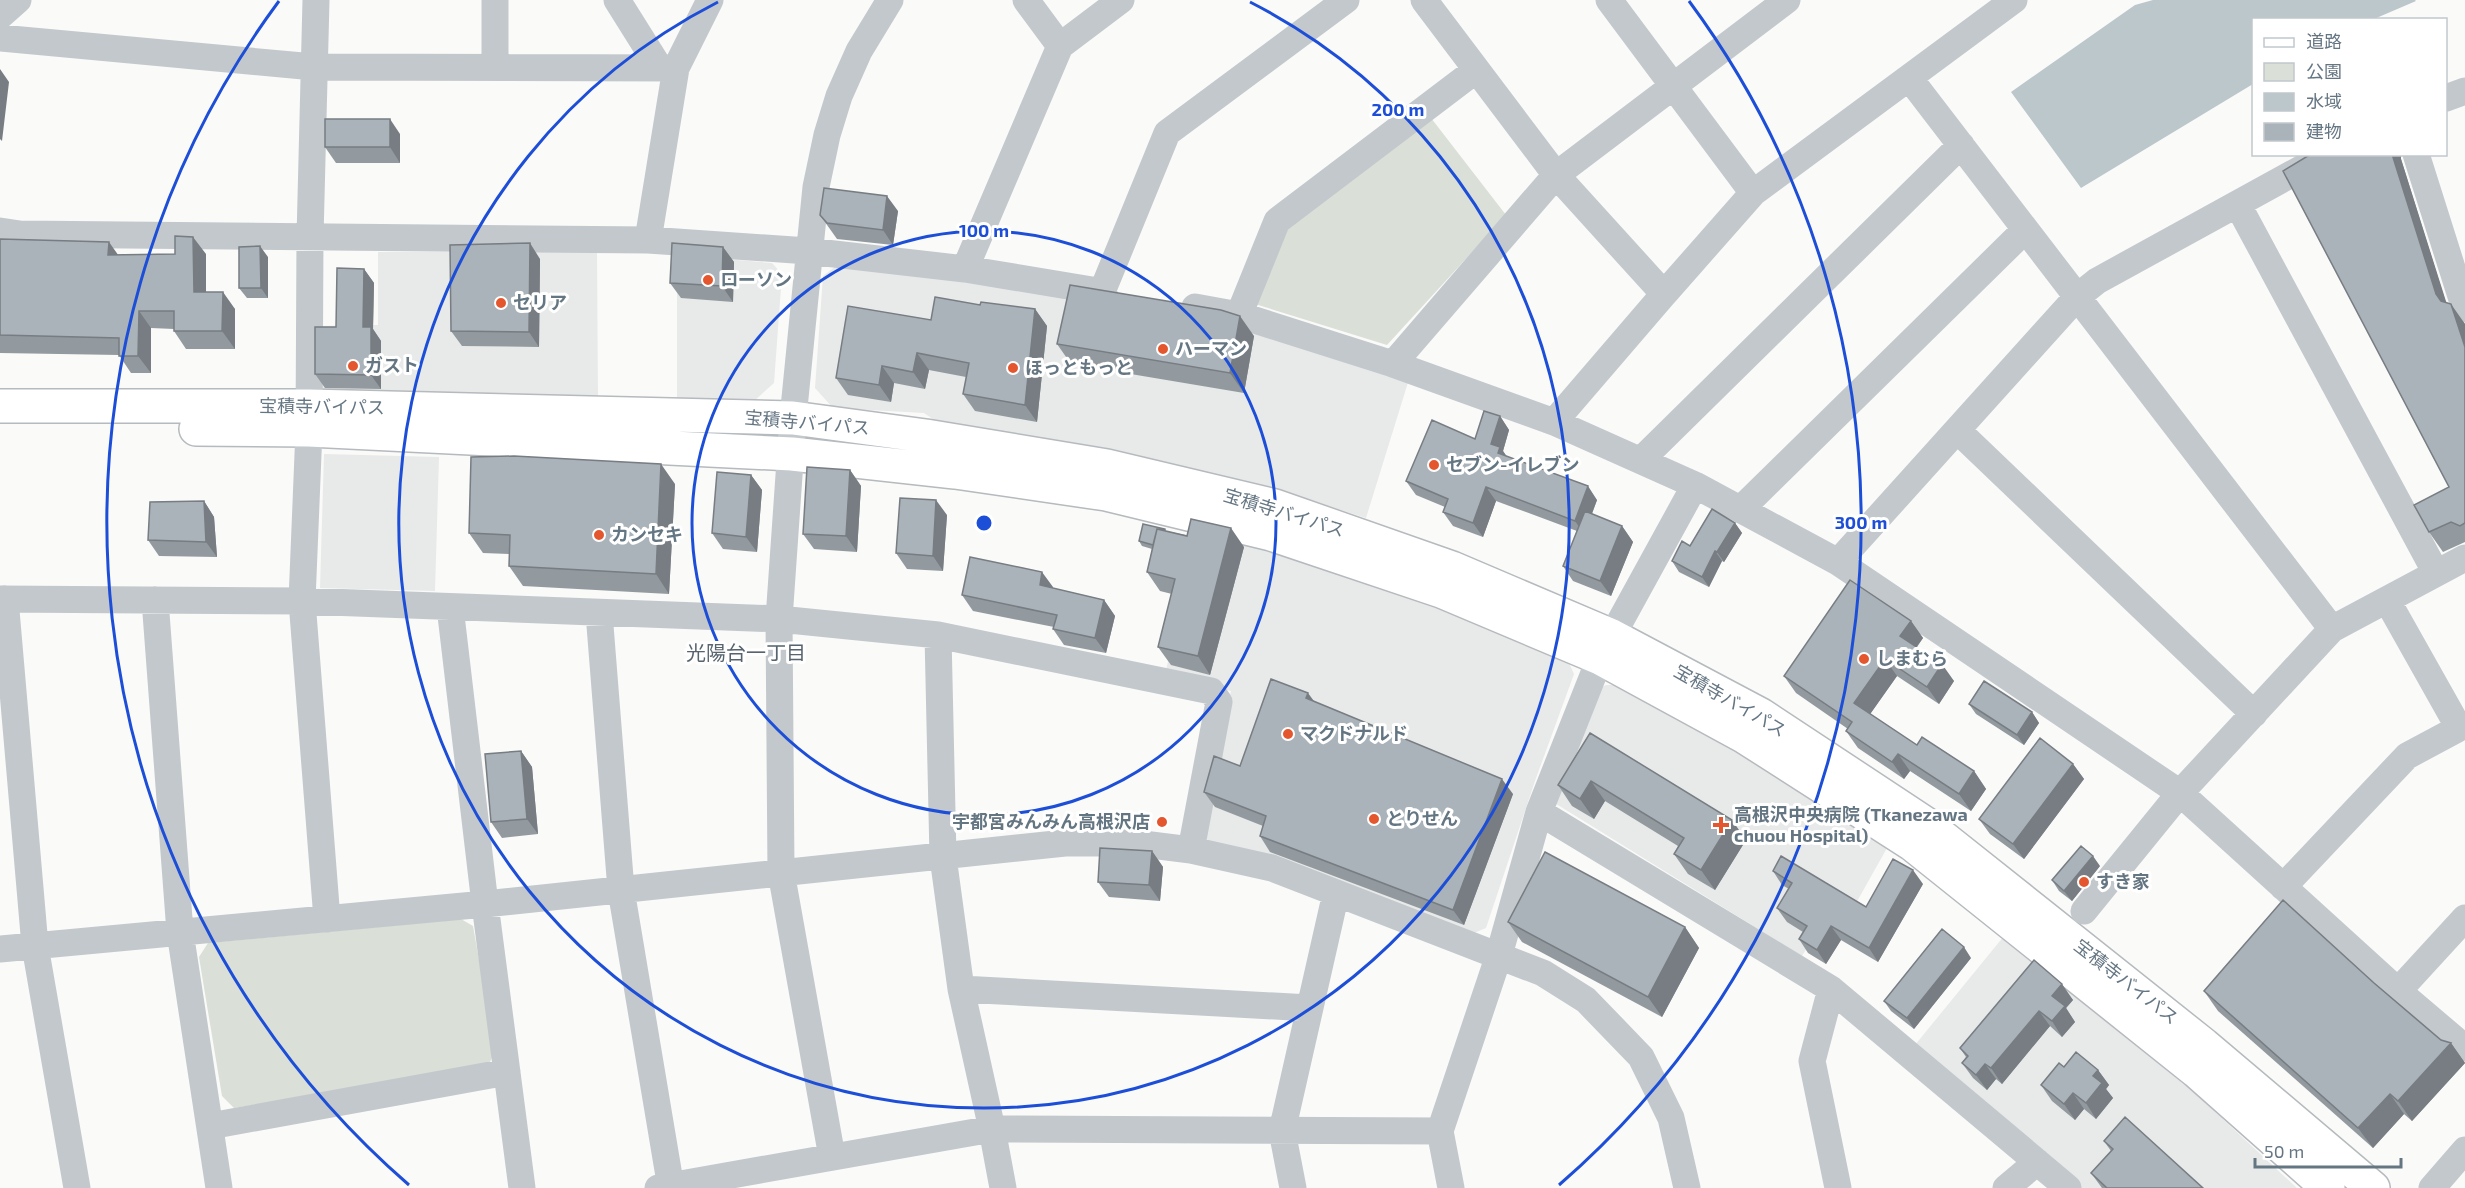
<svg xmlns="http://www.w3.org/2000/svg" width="2465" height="1188" viewBox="0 0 2465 1188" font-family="'Exo 2','Noto Sans JP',sans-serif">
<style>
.built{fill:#e8e9e9}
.green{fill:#dadfd7}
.water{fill:#bbc7cb}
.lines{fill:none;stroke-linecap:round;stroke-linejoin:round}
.major-casing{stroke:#b5babe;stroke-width:36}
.minor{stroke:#c3c8cc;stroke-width:27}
.major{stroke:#fff;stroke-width:33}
.wall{fill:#929a9f}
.shaded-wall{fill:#777d82}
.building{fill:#aab3b9;stroke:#777d82;stroke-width:1.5}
.ring{fill:none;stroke:#1d4ed8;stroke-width:3}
.poi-dot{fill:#e4572e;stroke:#fff;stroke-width:2}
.labels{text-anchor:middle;stroke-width:6;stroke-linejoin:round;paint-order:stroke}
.poi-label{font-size:18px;font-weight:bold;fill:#657683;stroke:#fff;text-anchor:start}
.street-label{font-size:18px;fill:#657683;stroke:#fff}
.neighbourhood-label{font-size:20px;fill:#57646e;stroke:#fff}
.centre{fill:#1d4ed8;stroke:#fff;stroke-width:3}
.ring-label{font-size:18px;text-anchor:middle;font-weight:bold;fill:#1d4ed8;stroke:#fff;stroke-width:6;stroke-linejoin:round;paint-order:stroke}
</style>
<rect width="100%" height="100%" fill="#fafaf8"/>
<!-- built -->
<path class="built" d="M378 252H597L598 397 317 395V326L378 325Z
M677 255 772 263 782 274 774 383 753 402 677 400Z
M836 266 959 275 1239 322 1410 376 1366 518 1278 490 1113 449 936 421 924 413 833 408 815 388 823 276Z
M324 454 439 457 435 591 320 588Z
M1199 532 1272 551 1433 604 1569 663 1574 674 1535 781 1486 928 1474 933 1210 845 1203 834 1231 691 1165 674Z
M1606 685H1615L1722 743 1887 848 1855 905 1839 896 1802 956 1553 802 1596 690Z
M2004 936 2198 1096 2297 1188H2081L1915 1045Z"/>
<!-- green -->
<path class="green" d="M1431 118 1506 215 1387 345 1255 304 1283 225Z
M461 919 473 926 495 1050 488 1067 234 1108 222 1096 199 957 208 943Z"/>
<!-- water -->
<path class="water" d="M2153 0H2415L2416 1 2374 19 2254 20 2253 84 2081 188 2011 92 2135 5Z"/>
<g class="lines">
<defs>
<path id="major" d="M0 406H309L793 418 926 436 1107 466 1275 506 1452 568 1612 636 1761 715 1926 824 2204 1045 2373 1188
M196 429 309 430 792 454 955 472 1106 494 1271 534 1441 591 1600 658 1745 737 1912 844 2196 1071 2328 1188"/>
</defs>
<!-- major casing -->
<use href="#major" class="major-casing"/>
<!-- minor -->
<path class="minor" d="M316 0 310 238 309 430 302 601 327 919
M495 0V66
M617 0 659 67
M1026 0 1060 46
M1424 0 1556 175 1664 294 1554 422
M1609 0 1753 193
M0 16 18 0
M0 38 314 67 676 68
M1910 79 2332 629
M2446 98 2465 91
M2416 154 2465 309
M2238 205 2436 573
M0 231 20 234 648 240 808 251 965 269 1104 292
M648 240 676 68 710 0
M965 269 1060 46 1121 0
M1102 292 1167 133 1346 0
M1664 294 1753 193 2014 0
M1195 307 1239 315 1393 364 1554 422 1695 485 1838 562 2180 793 2398 991 2465 1048
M1239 315 1277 221 1476 70
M1393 364 1556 175 1787 0
M1957 430 2254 714
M1642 459 1961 145
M1741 509 2025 230
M1838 562 2077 297 2097 281 2328 154
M0 599 302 601 779 619 938 635 1211 691 1219 702 1191 850
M5 599 35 946 77 1188
M155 600 180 932 219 1188
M2387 600 2459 728
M450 607 485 904 522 1188
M599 613 621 890 671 1188
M938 635 943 857 961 989 992 1129 1003 1188
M1539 812 1831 989 2068 1188
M2283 887 2407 756 2465 725
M2084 911 2180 793 2332 629 2465 558
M0 949 485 904 1065 843H1135L1191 850 1272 868 1543 973 1586 1000 1641 1057 1671 1118 1687 1188
M961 989 1310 1008
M1831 989 1812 1061 1838 1188
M2398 991 2465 918
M210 1126 507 1072
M832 1157 781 872 779 619 793 418 816 187 827 135 839 96 859 51 890 0
M658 1188 992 1129 1440 1131
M1293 1188 1282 1131 1336 893
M1451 1188 1440 1131 1499 955 1539 812 1600 658 1695 485
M2006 1188 2037 1162
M2432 1188 2465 1150"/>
<!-- major -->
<use href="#major" class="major"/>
</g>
<!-- wall -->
<path class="wall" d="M400 134V163H336L325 147Z
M2311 154H2401V159L2446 303 2465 324V542L2443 552 2429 532 2449 487Z
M898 211 893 245 837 239 820 215Z
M0 239 118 255 206 254V292L235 309V349H186L174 331V329L151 328V373H131L119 355 0 353Z
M723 247 734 262 733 302 681 298 670 283Z
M268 257V298H247L239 288Z
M540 259 539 347 462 346 451 331Z
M364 269 374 283 373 329 381 341V389L325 388 315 374 336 327Z
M980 305 1035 309 1047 326 1037 422 975 411 963 394 966 377 929 370 925 389 894 383 891 402 848 395 836 378 931 320Z
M1254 336 1244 393 1071 364 1057 344Z
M1500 416 1509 430 1503 451 1506 456 1597 500 1592 514 1622 526 1633 542 1611 596 1573 581 1563 566 1577 531 1496 501 1483 537 1453 526 1443 512 1445 507 1416 495 1406 481 1475 439Z
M850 470 861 486 857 552 814 549 803 534Z
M751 475 762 490 757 552 723 549 712 533Z
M675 484 669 594 523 586 509 566V554L483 553 469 533Z
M204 501 214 517 217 557 159 556 148 540Z
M947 515 943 571 907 569 896 553Z
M1735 523 1742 533 1724 562 1722 561 1709 587 1679 572 1672 561 1690 546Z
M1166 531 1244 547 1210 675 1171 665 1158 647 1172 594 1160 591 1147 572 1152 549 1142 546 1139 541Z
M1053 587V588L1104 600 1115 616 1106 653 1064 645 1053 629 1054 627 973 611 962 595Z
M1911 621 1923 638 1917 647 1954 681 1939 704 1897 676 1870 714 1917 745 1974 771 1986 789 1971 811 1910 771 1904 779 1858 748 1846 731 1848 729 1796 693 1784 676Z
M1314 702 1513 794 1464 925 1270 852 1260 836 1263 826 1215 807 1204 792 1240 766Z
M1969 704 2032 712 2039 723 2024 745 1976 714Z
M1590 733 1746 840 1715 890 1688 874 1674 854 1678 846 1605 801 1594 819 1572 806 1558 785Z
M521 751 532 767 538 834 502 838 491 822Z
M2073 764 2084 779 2024 859 1990 834 1979 819Z
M1152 851 1163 867 1160 901 1109 897 1098 882Z
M2100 866 2072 901 2059 891 2052 880Z
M1773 871 1866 907 1923 884 1878 962 1841 940 1826 964 1808 953 1799 939 1803 932 1787 922 1777 908 1789 889 1782 885Z
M1508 922 1685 927 1699 948 1662 1017 1522 942Z
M1971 958 1914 1029 1891 1011 1884 1001Z
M2034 960 2073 1000 2066 1008 2075 1022 2062 1037 2050 1026 2002 1084 1996 1079 1987 1090 1973 1078 1962 1063 1966 1057 1960 1048Z
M2374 983 2441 1040 2451 1043 2465 1063 2412 1121 2404 1114 2373 1148 2218 1011 2204 991Z
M2064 1067 2098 1070 2109 1085 2106 1089 2113 1098 2096 1119 2084 1109 2075 1120 2052 1101 2041 1085Z
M2104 1141 2203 1188H2102L2091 1173 2111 1151Z"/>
<!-- shaded-wall -->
<path class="shaded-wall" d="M0 69 9 82 2 141 0 139Z
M390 119 400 134V163L390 147Z
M2392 154H2401V159L2450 314 2436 294Z
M887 196 898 211 893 245 883 230Z
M193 237 206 254V309L194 292Z
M109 242 121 259 108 255Z
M530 243 540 259 539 347 529 332Z
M260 246 268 257V298L261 288Z
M723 247 734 262 733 302 722 286Z
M364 269 374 283 373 329 381 341V389L371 375 363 327Z
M223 292 235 309V349L222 331Z
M2451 304 2465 324V347Z
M1035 309 1047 326 1037 422 1025 405Z
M139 311 151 328V373L138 356Z
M1240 316 1254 336 1244 393 1230 373Z
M917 353 929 370 925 389 913 372Z
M882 366 894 383 891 402 879 385Z
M1500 416 1509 430 1503 451 1510 461 1508 467 1491 444Z
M661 464 675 484 669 594 656 574Z
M850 470 861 486 857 552 846 536Z
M751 475 762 490 757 552 746 537Z
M1588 486 1597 500 1584 534 1575 521Z
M1486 487 1496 501 1483 537 1473 523Z
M936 500 947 515 943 571 933 556Z
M204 501 214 517 217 557 206 542Z
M1735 523 1742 533 1724 562 1717 552Z
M1622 526 1633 542 1611 596 1600 581Z
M1231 528 1244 547 1210 675 1198 656Z
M1715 551 1722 561 1709 587 1702 577Z
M1042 572 1053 587 1050 600 1040 585Z
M1104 600 1115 616 1106 653 1095 638Z
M1911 621 1923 638 1912 653 1900 636Z
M1885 659 1897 676 1866 720 1854 703Z
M1942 664 1954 681 1939 704 1927 687Z
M1308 693 1319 708 1306 698Z
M2032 712 2039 723 2024 745 2017 735Z
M521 751 532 767 538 834 527 819Z
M1898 754 1910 771 1904 779 1892 762Z
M2073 764 2084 779 2024 859 2013 844Z
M1974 771 1986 789 1971 811 1959 794Z
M1502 779 1513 794 1464 925 1453 910Z
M1591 781 1605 801 1594 819 1580 799Z
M1732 820 1746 840 1715 890 1701 870Z
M1152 851 1163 867 1160 901 1149 885Z
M2093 856 2100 866 2072 901 2064 891Z
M1913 870 1923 884 1878 962 1869 948Z
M1831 926 1841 940 1826 964 1817 950Z
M1685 927 1699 948 1662 1017 1648 997Z
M1964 947 1971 958 1914 1029 1907 1018Z
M2062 984 2073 1000 2066 1008 2075 1022 2062 1037 2052 1021V996Z
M2039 1011 2050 1026 2002 1084 1991 1068Z
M2451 1043 2465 1063 2412 1121 2398 1101Z
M1985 1064 1996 1079 1987 1090 1976 1075Z
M2098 1070 2109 1085 2106 1089 2113 1098 2096 1119 2086 1103 2093 1076Z
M2073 1093 2084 1109 2075 1120 2064 1104Z
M2390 1094 2404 1114 2373 1148 2358 1128Z"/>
<!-- building -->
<path class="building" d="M325 119H390V147H325Z
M2311 154H2392L2436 294 2441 301 2451 304 2465 347V523L2460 526 2451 522 2429 532 2414 505 2449 487 2283 171Z
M824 188 887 196 883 230 827 223 820 215Z
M175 236 193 237 194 292H223L222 331H174V311H139L138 356H119V338L0 335V239L109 242 108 255 175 254Z
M530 243 529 332 451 331 450 245Z
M672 243 723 247 722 286 670 283Z
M260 246 261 288H239V247Z
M337 268 364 269 363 327H371V375L315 374V327H336Z
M1070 285 1221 310 1240 316 1230 373 1057 344Z
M935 297 980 305 981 302 1035 309 1025 405 963 394 969 363 917 353 913 372 882 366 879 385 836 378 848 306 931 320Z
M1484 411 1500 416 1491 444 1500 447 1498 453 1588 486 1575 521 1486 487 1473 523 1443 512 1448 499 1406 481 1432 420 1475 439Z
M514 456 661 464 656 574 509 566 510 535 469 533 471 457Z
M807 467 850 470 846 536 803 534Z
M717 472 751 475 746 537 712 533Z
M900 498 936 500 933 556 896 553Z
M204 501 206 542 148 540 150 502Z
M1712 509 1735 523 1717 552 1715 551 1702 577 1672 561 1682 541 1690 546Z
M1585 511 1622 526 1600 581 1563 566Z
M1191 519 1231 528 1198 656 1158 647 1175 579 1147 572 1157 529 1187 536Z
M1143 524 1165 529V530L1157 529 1153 545 1139 541Z
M970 557 1042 572 1040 585 1104 600 1095 638 1053 629 1057 615 962 595Z
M1850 580 1911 621 1900 636 1942 664 1927 687 1885 659 1854 703 1917 745 1922 737 1974 771 1959 794 1898 754 1892 762 1846 731 1852 722 1784 676Z
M1271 679 1308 693 1306 698 1502 779 1453 910 1260 836 1266 816 1204 792 1214 756 1240 766Z
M1984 681 2032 712 2017 735 1969 704Z
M1590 733 1732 820 1701 870 1674 854 1684 838 1591 781 1580 799 1558 785Z
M2040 738 2073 764 2013 844 1979 819Z
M521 751 527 819 491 822 485 754Z
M2081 846 2093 856 2064 891 2052 880Z
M1100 848 1152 851 1149 885 1098 882Z
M1545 852 1685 927 1648 997 1508 922Z
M1781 856 1866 907 1893 859 1913 870 1869 948 1831 926 1817 950 1799 939 1807 926 1777 908 1792 883 1773 871Z
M2283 900 2374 983 2441 1040 2451 1043 2398 1101 2390 1094 2358 1128 2204 991Z
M1942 929 1964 947 1907 1018 1884 1001Z
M2034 960 2062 984 2052 996 2065 1006 2052 1021 2039 1011 1991 1068 1985 1064 1976 1075 1962 1063 1968 1056 1960 1048Z
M2076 1052 2098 1070 2093 1076 2102 1083 2086 1103 2073 1093 2064 1104 2041 1085 2059 1063 2064 1067Z
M2125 1117 2203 1188H2107L2091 1173 2113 1149 2104 1141Z"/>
<!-- distance rings -->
<g class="ring">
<circle cx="984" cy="523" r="292"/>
<path d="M1250 2A585 585 0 1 1 718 2"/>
<path d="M409 1185A877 877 0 0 1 279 1M1689 1A877 877 0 0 1 1559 1185"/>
</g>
<!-- markers -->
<g class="poi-dot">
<circle cx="708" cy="280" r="6"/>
<circle cx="501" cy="303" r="6"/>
<circle cx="1163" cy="349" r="6"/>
<circle cx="353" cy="366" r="6"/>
<circle cx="1013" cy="368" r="6"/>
<circle cx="1434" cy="465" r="6"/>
<circle cx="599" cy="535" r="6"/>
<circle cx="1864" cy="659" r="6"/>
<circle cx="1288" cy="734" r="6"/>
<circle cx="1374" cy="819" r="6"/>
<circle cx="1162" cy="822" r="6"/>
<path d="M1718 816h6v6h6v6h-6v6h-6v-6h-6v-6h6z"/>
<circle cx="2084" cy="882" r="6"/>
</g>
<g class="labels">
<!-- poi labels -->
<g class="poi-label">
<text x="720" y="286">ローソン</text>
<text x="513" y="309">セリア</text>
<text x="1175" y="355">ハーマン</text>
<text x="365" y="372">ガスト</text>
<text x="1025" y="374">ほっともっと</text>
<text x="1446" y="471">セブン-イレブン</text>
<text x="611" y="541">カンセキ</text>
<text x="1876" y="665">しまむら</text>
<text x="1300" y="740">マクドナルド</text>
<text x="1734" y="821">高根沢中央病院 (Tkanezawa<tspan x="1734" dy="21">chuou Hospital)</tspan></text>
<text x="1386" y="825">とりせん</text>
<text x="1150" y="828" text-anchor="end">宇都宮みんみん高根沢店</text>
<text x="2096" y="888">すき家</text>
</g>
<!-- street labels -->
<g class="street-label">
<text transform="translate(322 407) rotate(1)" y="6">宝積寺バイパス</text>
<text transform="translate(807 423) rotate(5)" y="6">宝積寺バイパス</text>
<text transform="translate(1284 513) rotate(17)" y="6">宝積寺バイパス</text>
<text transform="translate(1730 701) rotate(30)" y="6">宝積寺バイパス</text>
<text transform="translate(2126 982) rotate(38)" y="6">宝積寺バイパス</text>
</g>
<!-- neighbourhood labels -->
<g class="neighbourhood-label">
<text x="746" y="660">光陽台一丁目</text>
</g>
</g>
<circle cx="984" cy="523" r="9" class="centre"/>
<g class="ring-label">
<text x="1398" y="116">200 m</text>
<text x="984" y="237">100 m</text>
<text x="1861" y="529">300 m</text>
</g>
<!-- legend -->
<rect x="2252" y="18" width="195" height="138" fill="#ffffff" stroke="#c1c8cd" stroke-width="1.5"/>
<rect x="2264" y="38" width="30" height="9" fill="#ffffff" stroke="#c1c8cd" stroke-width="1.5"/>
<text x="2306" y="48" font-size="18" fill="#657683">道路</text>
<rect x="2264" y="63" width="30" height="18" fill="#dadfd7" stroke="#c1c8cd" stroke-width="1.5"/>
<text x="2306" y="78" font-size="18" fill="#657683">公園</text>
<rect x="2264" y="93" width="30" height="18" fill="#bbc7cb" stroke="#c1c8cd" stroke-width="1.5"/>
<text x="2306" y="108" font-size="18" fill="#657683">水域</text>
<rect x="2264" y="123" width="30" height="18" fill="#aab3b9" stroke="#c1c8cd" stroke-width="1.5"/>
<text x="2306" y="138" font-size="18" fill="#657683">建物</text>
<!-- scale -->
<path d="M2255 1158v9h146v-9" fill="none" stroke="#657683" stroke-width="3"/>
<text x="2264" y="1158" font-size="18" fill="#657683" stroke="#ffffff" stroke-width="4.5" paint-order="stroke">50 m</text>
</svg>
